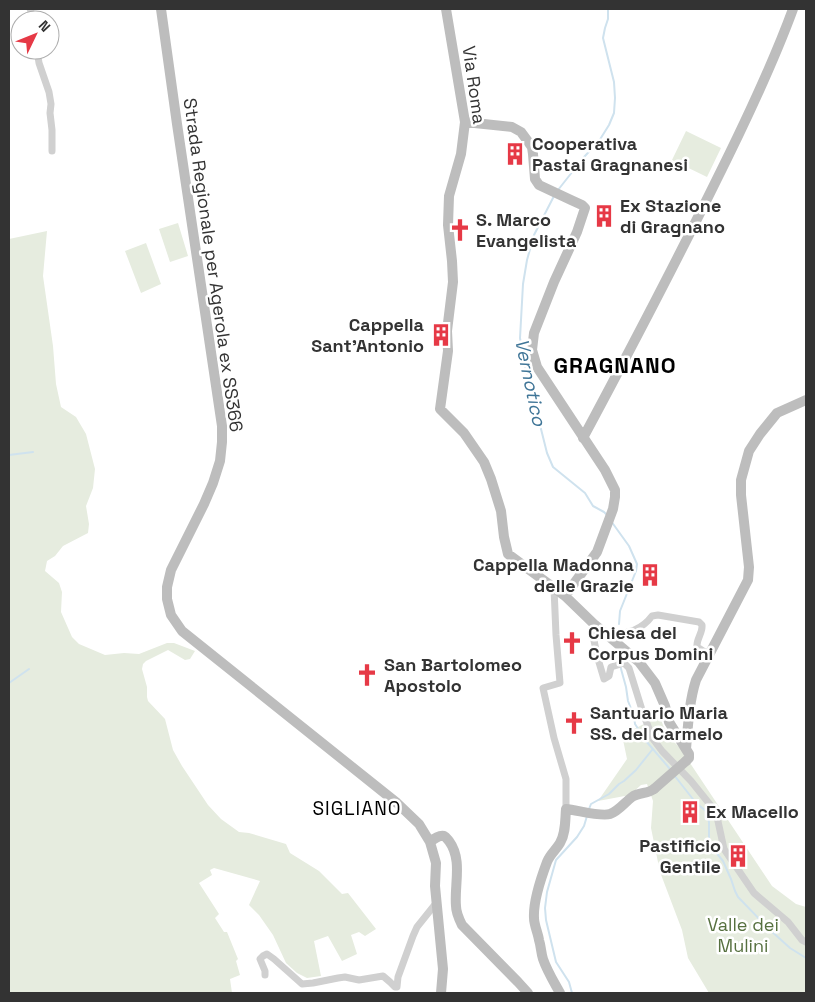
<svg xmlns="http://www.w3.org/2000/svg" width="815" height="1002" viewBox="0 0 815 1002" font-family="'Space Grotesk',sans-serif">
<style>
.green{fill:#e6ecdf}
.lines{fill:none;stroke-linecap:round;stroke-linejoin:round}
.stream{stroke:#cfe2ee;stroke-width:2}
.street{stroke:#d0d0d0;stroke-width:7}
.secondary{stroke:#bdbdbd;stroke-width:10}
.secondary-bridge{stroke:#bdbdbd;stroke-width:10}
.labels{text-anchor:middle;stroke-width:5;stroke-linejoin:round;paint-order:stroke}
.street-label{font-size:18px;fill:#333;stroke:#fff}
.poi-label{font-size:18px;font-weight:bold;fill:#333;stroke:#fff;text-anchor:start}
.park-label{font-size:18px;fill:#56703f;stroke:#fff}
.water-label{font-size:19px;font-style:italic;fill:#3f7597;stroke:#fff}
.neighbourhood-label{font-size:19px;letter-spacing:1px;fill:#000;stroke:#fff}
.district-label{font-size:22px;font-weight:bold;letter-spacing:1px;fill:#000;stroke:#fff}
</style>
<rect width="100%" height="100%" fill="#fff"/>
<!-- green -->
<path class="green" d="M686 131 721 148 707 177 672 160Z
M178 223 188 256 170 262 159 229Z
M47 231 43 276 53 346 56 384 61 407 76 417 86 434 95 469 93 488 86 506 89 524 88 533 63 546 55 556 47 561 45 571 59 583 62 592 61 612 72 637 79 644 105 655 124 653 139 654 167 643H174L195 651 190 659 185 660 168 650 146 661 143 664 142 669 147 687V697L148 701 165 719 173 750 182 766 208 805 221 819 239 832 249 833 286 844 290 853 319 871 342 894 348 893 376 929 365 936 359 932 351 935 357 954 342 961 328 936 314 941 321 976 307 978 297 973 286 963 273 935 259 915 249 905 260 881 214 868 210 870 212 875 199 883 219 914 215 918 224 932H227L238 959 236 961 240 975 230 979 232 993H9V239Z
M146 243 161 284 141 293 125 251Z
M660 716C664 731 669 737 680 748L772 886 796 904 806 907V993H709L688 958 682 930 660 872 651 828 653 801 647 784 641 785 630 795 598 801 627 759 622 735Z"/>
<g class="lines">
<!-- stream -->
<path class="stream" d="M558 190 584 157 599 141 609 125 614 113 615 98 614 82 603 38 605 28 608 19V9
M554 196 534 235 527 260 523 284 520 338 522 350 524 364 538 412 540 425 547 453 553 467 585 493 593 506 604 512 607 515
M9 455 33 452
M611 521 629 546 637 564 636 571 620 611 619 624
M618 658 626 687 628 701 634 716 635 724 646 741 670 769
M9 683 29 669
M674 775 696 803 706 811 709 822V844L723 861 731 879 735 891 738 897 769 929 790 948 806 958
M589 809 591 804 609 794 619 784 624 781 636 770 652 750
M572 993 569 982 556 962 546 920 545 908 547 892 556 860 577 837 584 826 587 816"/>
<!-- street -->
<path class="street" d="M30 9 32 14 33 20
M37 50 39 63 49 92 51 104 50 113 52 130V151
M554 588 556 635 560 683 543 688 554 738 566 779V809
M594 624 593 636 598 659 604 679 609 676 611 667 624 663 629 668 643 713 653 739 662 751 691 781 716 812 724 849 754 893 788 922 802 940 806 942
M606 634C625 635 641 631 652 616L658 615 699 622 702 625C703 633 696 639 697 647L709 655
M265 975V971L260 959 263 956 267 954 274 959 302 984 313 983 338 978 345 977 359 980 383 976 390 982 395 987H397L398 977 413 936 417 927 437 902"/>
<!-- secondary -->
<path class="secondary" d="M161 9 177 124 222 426V442L220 461 213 483 204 504 171 570 167 587V599L171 615 182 631 397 803 419 824 430 842 436 863 435 886 443 969 441 993
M446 9 465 122 461 154 449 196 448 225 452 261 453 282 447 331 448 351 440 409 464 433 484 462 491 479 501 511 504 537 508 554 565 596 594 624 606 634 639 662 655 683 665 706 669 722 689 754V758L686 761
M465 122 512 127 521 132 532 147 533 154 535 179 539 185 571 200 582 205 585 208 577 232 554 282 534 333 532 350 537 367 605 470 615 490V497L613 509 597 552 565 596
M583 438C628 354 672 270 714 185 743 127 771 69 793 9
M686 749C688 726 689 702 696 680L748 580 749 567 741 495V480L749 451 760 434 777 413 806 400
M430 842C434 839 439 835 444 836 446 837 448 840 449 841 463 860 454 885 456 906 456 913 459 919 462 925L518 982 528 993
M560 993C554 982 547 971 543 959 541 953 541 946 539 940 538 933 534 925 534 918 533 901 541 878 547 862 550 854 556 850 560 843 566 833 565 820 566 809 577 810 601 817 610 814 619 811 625 802 632 797 639 792 648 794 654 789"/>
<!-- secondary-bridge -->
<path class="secondary-bridge" d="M654 789 686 761"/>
</g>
<!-- icons -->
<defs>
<symbol id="building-bare" viewBox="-9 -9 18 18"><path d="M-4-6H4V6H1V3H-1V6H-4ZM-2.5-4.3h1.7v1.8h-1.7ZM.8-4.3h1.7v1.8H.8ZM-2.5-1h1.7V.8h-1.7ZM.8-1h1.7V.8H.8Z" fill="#e63946" stroke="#fff" stroke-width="2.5" paint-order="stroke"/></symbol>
<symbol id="church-bare" viewBox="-9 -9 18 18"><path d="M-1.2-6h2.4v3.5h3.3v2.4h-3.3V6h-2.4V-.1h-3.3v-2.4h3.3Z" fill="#e63946" stroke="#fff" stroke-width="2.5" paint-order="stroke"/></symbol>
</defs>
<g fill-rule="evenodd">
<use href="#building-bare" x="499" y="138" width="32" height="32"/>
<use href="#building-bare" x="588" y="200" width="32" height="32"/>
<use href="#church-bare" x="444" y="214" width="32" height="32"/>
<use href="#building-bare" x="425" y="319" width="32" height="32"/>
<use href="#building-bare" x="634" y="559" width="32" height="32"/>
<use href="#church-bare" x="556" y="627" width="32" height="32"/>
<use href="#church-bare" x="351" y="659" width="32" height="32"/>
<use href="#church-bare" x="558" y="707" width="32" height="32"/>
<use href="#building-bare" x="674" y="796" width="32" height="32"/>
<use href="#building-bare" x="722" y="840" width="32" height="32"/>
</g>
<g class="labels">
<!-- street labels -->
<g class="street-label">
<text transform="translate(474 85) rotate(82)" y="6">Via Roma</text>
<text transform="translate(213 265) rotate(82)" y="6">Strada Regionale per Agerola ex SS366</text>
</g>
<!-- poi labels -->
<g class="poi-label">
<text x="532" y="150">Cooperativa<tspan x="532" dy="21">Pastai Gragnanesi</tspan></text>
<text x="620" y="212">Ex Stazione<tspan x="620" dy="21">di Gragnano</tspan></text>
<text x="476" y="226">S. Marco<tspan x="476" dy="21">Evangelista</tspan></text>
<text x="424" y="331" text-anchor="end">Cappella<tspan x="424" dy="21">Sant'Antonio</tspan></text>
<text x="634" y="571" text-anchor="end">Cappella Madonna<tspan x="634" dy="21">delle Grazie</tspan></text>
<text x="588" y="639">Chiesa del<tspan x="588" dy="21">Corpus Domini</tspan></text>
<text x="384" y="671">San Bartolomeo<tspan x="384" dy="21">Apostolo</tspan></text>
<text x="590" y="719">Santuario Maria<tspan x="590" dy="21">SS. del Carmelo</tspan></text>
<text x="706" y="818">Ex Macello</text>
<text x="721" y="852" text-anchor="end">Pastificio<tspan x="721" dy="21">Gentile</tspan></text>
</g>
<!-- park labels -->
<g class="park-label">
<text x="743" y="931">Valle dei<tspan x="743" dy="21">Mulini</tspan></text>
</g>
<!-- water labels -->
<g class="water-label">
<text transform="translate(531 382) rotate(78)" y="7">Vernotico</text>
</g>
<!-- neighbourhood labels -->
<g class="neighbourhood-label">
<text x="357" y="815">SIGLIANO</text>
</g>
<!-- district labels -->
<g class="district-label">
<text x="615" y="373">GRAGNANO</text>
</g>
</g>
<!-- border -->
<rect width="815" height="1002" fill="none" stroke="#333333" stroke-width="20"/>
<!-- north arrow -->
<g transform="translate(35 35) rotate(47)"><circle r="24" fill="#ffffff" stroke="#adadad"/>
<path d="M0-4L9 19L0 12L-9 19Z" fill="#e63946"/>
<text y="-8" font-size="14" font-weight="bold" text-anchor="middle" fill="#333333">N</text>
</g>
</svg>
